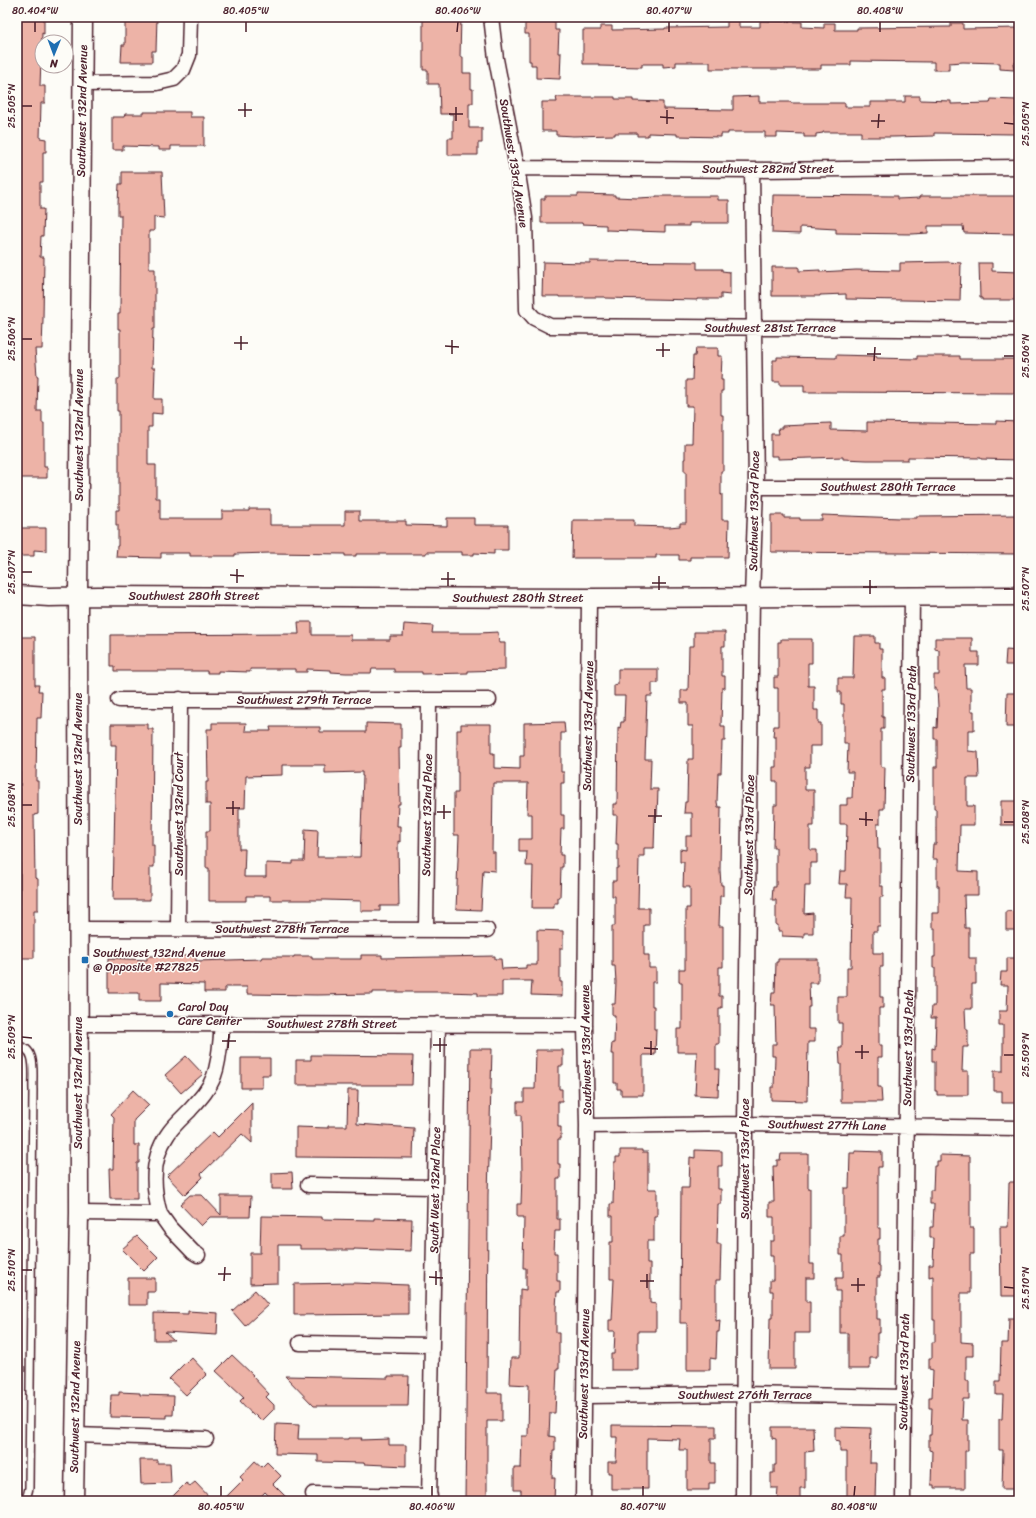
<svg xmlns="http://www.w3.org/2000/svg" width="1036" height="1518" viewBox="0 0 1036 1518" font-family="Sriracha,sans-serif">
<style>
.building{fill:#edb3a7;stroke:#4a1f2b;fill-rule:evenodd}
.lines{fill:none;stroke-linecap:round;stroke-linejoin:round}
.service-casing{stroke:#4a1f2b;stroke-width:10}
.minor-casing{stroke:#4a1f2b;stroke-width:17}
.tertiary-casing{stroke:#4a1f2b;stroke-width:21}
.path{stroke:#4a1f2b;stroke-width:2.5;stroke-dasharray:4 3;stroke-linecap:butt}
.service{stroke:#fdfcf7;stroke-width:7}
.minor{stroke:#fdfcf7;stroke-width:14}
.tertiary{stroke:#fdfcf7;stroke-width:18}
.ticks{fill:none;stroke:#4a1f2b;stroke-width:1.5}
.poi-dot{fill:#1f6fb2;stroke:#fdfcf7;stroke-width:1.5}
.labels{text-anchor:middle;stroke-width:3;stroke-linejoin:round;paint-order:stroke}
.street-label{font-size:12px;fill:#4a1f2b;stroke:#fdfcf7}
.poi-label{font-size:12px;fill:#4a1f2b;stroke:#fdfcf7;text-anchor:start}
.neatline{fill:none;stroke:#4a1f2b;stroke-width:1.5}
.ticks-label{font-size:10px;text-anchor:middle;fill:#4a1f2b}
</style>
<rect width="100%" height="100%" fill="#fdfcf7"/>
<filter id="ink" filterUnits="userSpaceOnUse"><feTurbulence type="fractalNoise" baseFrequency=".025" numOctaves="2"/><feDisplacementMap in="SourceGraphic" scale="8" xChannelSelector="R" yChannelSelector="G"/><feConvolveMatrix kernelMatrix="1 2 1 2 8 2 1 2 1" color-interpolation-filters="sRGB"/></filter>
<g filter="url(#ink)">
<!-- building -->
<path class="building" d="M17 17H44V34L42 33 40 86H45V103H41L40 138 46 139V152H43V182H40V209H44L43 236H41L40 257H44L43 319 42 349H35L37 376H38L37 411H42V423H44V467H47V478H17Z
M125 17H157L156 51H152V62H121L122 45H125Z
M423 17H461L460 57H463V73H471V89H473V103H469V128H482V143H478V155H448V138H453V114H440L439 84H428V70H423Z
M525 21H555V30H559L558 53H561L560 79 536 78V65H531V61H529V34H525Z
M727 21H739V27H760V21L802 22V27L824 28V23H835V30H857V28L951 27V23H963V29L1019 28V63H1013L1014 70 1000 69V63L963 62 949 63V70H934V62L851 61V65H821V69H710V62H676V66L663 67V64H642V67L599 66V64H583V30H600V26H612V30L665 29V28L727 27Z
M759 96V102H791V103H845V107H870V102H905V96H920V100L951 101V104L990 103 991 99 1016 100 1015 134 934 133V136L892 137H861V132H823V133L816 134V137H804V134L777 133V137H765V132H728V134H721V137L677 136V134L648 133V136H637V133H615V135L573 136 556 135V131H542V102H557L556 97H615V99H633V101L663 102V109L733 110V97Z
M144 112H190V117H204V146H171V150H159V147L123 146V150H112V117H124L125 114H144Z
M122 172H162L164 218 154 217V231H149V269H155V329H153L152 368H155L154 399H162V414L152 413V427H148V465H156V498H160V519H222V511H249V509H270V525H345V511H359V521H406V525L447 526V518H474V525H508V550H494V554L474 553V555H462V552H426V554H356V556H345V554L270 553 235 554V556H190V553H161V558L116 557 117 546H118V525H116V510H119V411H117V379H120V329H118V314H120L121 215H118V204L119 184H122Z
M578 194 615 195V197L638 198 656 197V196H718V200H729V223H689V226H665V232L606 230V225L582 224V223H541V199H545V196H578Z
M773 195 897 196V199L920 198V196H1019V234L964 233 963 226H928V233L912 234 836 233V229L800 227V234L772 233Z
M590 261 697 262V269H722V271L730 272V295L721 294V299H697V300L605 298V297H559V296H542L543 262 590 263Z
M948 262 961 263 960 301 846 299V294L820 295V296H772V267H799V271L820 270V272L856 270 900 271V263Z
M979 263H992V271L1019 272V296H1015V300H982V298H980Z
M696 348H718V356H722L721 380H723V391H721V415H723V471H721V495L722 494V520H729L728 557H690V560H679V555H656V558H572L573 520H634V526L669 527 680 526V523H686V471H684V459H685V443H692L693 406H686V380H692L693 356H695Z
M836 355 876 356 877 358 917 359V356H960V359H1019V393L820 392H804V385H780V382H773V360H777V357L836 358Z
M996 421 1019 422V460L981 459V458L908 457V460H867L843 459V457L778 459V456H771V434H779L778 428H782V426L804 425V424L831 423V430L867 431V422L996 424Z
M771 515H784V518H800V520H822V515L900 518H917V516L1019 515V554L771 552Z
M18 528H46V551L34 550V556H18Z
M298 622H312V635H351V640H390V636H403L404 624 433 626 432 633H479L498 632 499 643H505V670L468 671V673L422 674V672H394V669H372L371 673H346L331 672V670L307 669V672H295V669H250V672L218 671V673H207V671H115V666H111V635L299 634Z
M694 632H725V646H722V676H725V688H722L721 726H725V741H722L721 773H718L717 802 718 807H721L720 870 721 885H723V896H720L719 926H723V967H719V996H722V1008H719V1044H716V1069H719L718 1096 695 1095 697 1052H677V1029H682V982H679V969H685V924L686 925V908H690V887H683L684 862H680V849L686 850V836H692V813H684L685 802H687L688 759H693V726H688V703H681V690H688L689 646H694Z
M854 636H875V643H879V649H882V678H885V689H882V717H884V729H881V767H885L884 809H880V824H877L878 849H880V886H883V897H880V926H877V931H873V953H883V967H880V997H883V1008H879V1045H882V1057H878V1087H881L882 1102H841V1064H840L839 1048H842V1023H838V997H847V967H851L852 897H846L847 884H839L840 871H846L847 824H840V805H847V798H852L853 772H847L848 744H844V704H841V692H838V678H853Z
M18 637H35V685H39L38 691H42L41 718H37L36 781H38V814L34 815 35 878 38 879V910H34V958H17V926H20V863H18L17 830H21L20 766H17Z
M935 638H972V652H979V665H965L966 688H971V711H974V730H968V751L978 752 979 778H967V806H974V825H960L959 871 978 872V895H964L965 928H969V958H976V984H972V1009H965L966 1030H968V1047H963L962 1071H968V1095H937V1091H935V1061H932V1048L935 1049 936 1018H931L932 1006H935V968H933V957H935V928H932V913H939V886H937V859H932L933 844H936V809H934V767H937V739H934V727L937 728 938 706 937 689H934V675H939V650L935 649Z
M781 639H812V663H808V686H814V710H818V723H821V746H810V767H805V790H814V826H810V850H817V863H810V886H805L804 914 813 913V933H804V937L782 936V931H778V925H776V900H772L773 887H776V848H773L774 805H777V781H773V767H776V737H773L774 726H778V688H774V677H778V642H781Z
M1006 650 1019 651V665H1005Z
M618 669H658V683H652V696H647L645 759H651L650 789H658L657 816H655L654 848H644V856H639L638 908H649V925H644V955H649V968H656V982H652V1006H654V1029H656L655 1055H643V1095H621V1089H617V1083H614V1054H611L612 1043H614L615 1015H612V1004H615L616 982 615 966H612V926H615V896H612V881H616V868H618V844H616L617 815H613V804H617L618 727 620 728 621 722H624L625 696H614V685L618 684Z
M1007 693H1019V727H1006Z
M564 722 565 733H561V772H564V783H561V815H564V829H561L560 855H563V867H561L560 897H558V903H554V908H532L533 866H526L527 852H519V839H532V814H527L528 783H493L492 852H495V871L483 870 481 910 456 909 459 835H454V793H458V772H457V730H461V724H491V753H494V768L520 769V756H524V723Z
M212 723H246L245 731H271L270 727H320V732H366V723L401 724V748H399L400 804H398L397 826H400V842L398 841 399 906H380V911H361V901L325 900H270V896H246V901H209V868H206V831H210V804H206V782H208L207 729H212ZM282 765H325V773L362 772V776H363L360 857H317L318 830 305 829 304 861H293V864L266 863V877H244L245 849H239V808H245L246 776 282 775Z
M111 724H148V729H153L152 845H154V867H150V900H113L116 745H111Z
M1001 801H1019V825H1001Z
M1006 911 1019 912V930H1006Z
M537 930 563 931V948H560V982H562V996L531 995 532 981H502V996H478V993L445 992H373V994L317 995 247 994V987H225V992H204V984L161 983V1001H139V993H109V958L147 960V956H196V961L261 959 262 957H294V956H312V959H361V955H382V958L495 956V959H501L502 969 526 968V965H537Z
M1007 958H1019V1103H1002V1091H994V1071H1003V1025H999V1011H1007L1008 985H1000L1001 972H1007Z
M778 959H818V983H809L810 1007H808V1029H815V1042H808L807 1101 771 1100V1087H774L775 1056H772V1044H776L775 1005H771L772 993H775L776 962H778Z
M470 1049H492L488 1195 487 1393H502V1421H487V1501H465Z
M536 1050H563V1066H559V1089H562V1101H558V1127H561V1139H558V1164H560V1179H557V1219H560V1231H555L554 1253H557V1281H560V1292H557L556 1308V1333H559V1369H557L555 1413H550L549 1436 555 1437V1450H553L552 1478H555L554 1501H521V1490H514V1468H521L522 1436H528L529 1385 510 1384 511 1358H519L520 1289 526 1290V1268H523L524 1217H517V1204H521L522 1175 521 1115H517V1102H524V1089H535Z
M311 1055 413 1056 412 1085H296V1060H311Z
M186 1056 203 1074 181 1093 165 1075Z
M241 1058H270V1075H262V1088H241Z
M133 1090 149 1105 134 1120V1145H139V1163H137V1199H110L109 1169H113L114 1117 111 1114Z
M348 1090H358L357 1124 414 1128 413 1158 296 1157V1127L328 1128V1126H347Z
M252 1103V1143L242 1134 203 1172 201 1174 203 1177 185 1195 167 1176 213 1132 218 1137Z
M620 1150H642V1152H648V1189H657V1216H654V1241H647V1264H650V1303L656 1304V1331H638V1370H611V1354H614L615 1331H609V1320H612L614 1279H610V1242H613V1216H610V1204H613L614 1162H616V1157H620Z
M695 1150 722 1151V1166H718V1189H721V1204H718L717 1244H721L720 1280H716V1321L720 1320 719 1332H717L716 1359 710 1358V1370H687V1323H680L681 1188H689L690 1157 695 1158Z
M855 1151 882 1152V1167H878V1228H880V1239H878V1265L880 1266V1277H877V1319H880V1333H877V1358H870V1369H848V1333H840V1291H836V1278H843V1255H840V1236H844V1188H849L850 1153H855Z
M781 1154H808V1188H810V1264H814V1278H806V1302H810V1333H795V1369H769L770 1318H773V1291H770V1280H773V1256H770V1241H774V1217H769V1202H774L773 1166H777V1160H780Z
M940 1155 970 1156V1228H974V1254H970V1293H961V1342L973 1343V1356H966V1381H969V1399H963L962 1420H968V1451H965V1488H934V1485H931L932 1451 929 1450V1435H931L932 1408H929V1397H932L933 1370 929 1369V1358H932V1342H935V1320H933V1276L929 1277V1265H933L934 1238H930V1227H933L934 1204H930V1190H933L934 1166H937V1161H940Z
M292 1172 293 1189H272V1173Z
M1009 1182H1019V1296H1001L1000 1227H1008Z
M190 1195H202L221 1215V1196H251L250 1217H210L201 1226 180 1204Z
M261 1216 322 1217V1219L374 1220V1218L412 1219 411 1251 354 1249V1250H327V1249H300V1245H278V1283L250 1284V1253H260Z
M137 1236 158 1257 144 1271 122 1249Z
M128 1278H155V1292H147V1305H128Z
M354 1283 408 1285V1314L294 1315V1284Z
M255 1290 268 1305 245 1326 232 1311Z
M188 1311 218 1313 217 1335 165 1332 174 1340H154V1313L188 1314Z
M1009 1318H1019V1489H1002L1003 1450H999V1419H1002L1003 1395H996V1381H1000L1001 1343H1008Z
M232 1355 253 1375 252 1376 269 1394 266 1397 274 1405V1409L262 1421 255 1414 253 1415 240 1401 244 1397 216 1371Z
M191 1357 207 1374 186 1395 169 1379Z
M285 1376 388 1378V1376H409L408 1406H314Z
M119 1392 140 1393V1395L174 1396 173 1415H166V1418L110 1417 111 1395H119Z
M276 1424 299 1425 298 1439H349V1438H362L361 1440 389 1439V1445H406V1466L364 1464V1463L318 1462V1455L275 1454Z
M612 1425 716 1426V1438H711V1463H715V1483H709V1490H687V1450H679L680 1439 647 1438V1471H648V1489H611V1473H608V1462H616L617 1437H612Z
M772 1427H813L814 1451 805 1452V1488H800V1501H777L778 1488H771V1473H774V1465H776V1439L772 1438Z
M835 1427 871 1428 870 1463H876L875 1501H847V1452H840V1441L835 1440Z
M140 1460H157V1463H170L171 1483 141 1484Z
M255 1461 262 1467 267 1462 281 1476 273 1484 290 1501H274L265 1492 256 1501H222L243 1480 240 1477Z
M195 1482 213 1501H168L186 1483 190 1486Z"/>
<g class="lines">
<defs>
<path id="service" d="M17 1046C38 1047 32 1074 33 1090L29 1488 27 1496 22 1501"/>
<path id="minor" d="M491 17 496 59 517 168 525 218 527 310 534 318 550 326 1019 330
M82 84 157 83 174 79 183 70 189 55 190 17
M517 168 752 170 1019 167
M756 487H1019
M119 700H489
M178 928 180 699
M78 929 487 930
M426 930 429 701
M78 1024 585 1025
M587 1126 745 1124 1019 1128
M308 1185 435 1187
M79 1213 160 1214 170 1228 193 1252 198 1255
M160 1214C152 1186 151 1158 168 1134 173 1126 182 1118 189 1111 198 1101 209 1090 214 1076 220 1060 220 1042 222 1025
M300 1343 432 1345
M585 1396 743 1394 905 1397
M74 1435 206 1439
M313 1494 430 1496
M429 1501 438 1024
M583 1501 587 1126 585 1025 589 598
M743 1501 745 1124 752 597 756 487 752 170
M903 1501 912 596"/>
<path id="tertiary" d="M17 595 49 597 98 596 589 598 1019 596
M74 1501 79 1213 78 596 83 17"/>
</defs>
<!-- service casing -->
<use href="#service" class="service-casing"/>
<!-- minor casing -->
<use href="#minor" class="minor-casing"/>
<!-- tertiary casing -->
<use href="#tertiary" class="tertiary-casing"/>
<!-- path -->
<path class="path" d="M19 1162V1140"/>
<!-- service -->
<use href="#service" class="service"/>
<!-- minor -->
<use href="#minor" class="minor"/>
<!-- tertiary -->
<use href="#tertiary" class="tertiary"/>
</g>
</g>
<!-- ticks -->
<path class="ticks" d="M35 32V22M246 32V22M457 32 458 22M669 32V22M880 32V22M22 106H32M238 110H252M449 114H463M245 117V103M660 117 674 118M456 121V107M871 121H885M1004 123 1014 124M667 124V110M878 128 879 114M22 339H32M234 343H248M445 346 459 347M241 350V336M656 350H670M452 354V340M867 354H881M1004 356H1014M663 357V343M874 361 875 347M22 572H32M230 575 244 576M441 579H455M237 583V569M652 583H666M448 586V572M863 587H877M1004 589H1014M659 590V576M870 594V580M22 805H32M226 808H240M437 812H451M233 815V801M648 816H662M444 819V805M859 819 873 820M1004 822H1014M655 823V809M866 826V812M22 1037 32 1038M222 1041H236M433 1045H447M228 1048 229 1034M644 1048 658 1049M440 1052V1038M855 1052H869M651 1055V1041M1004 1055H1014M862 1059V1045M22 1270H32M218 1274H231M429 1277 443 1278M224 1281 225 1267M640 1281H654M436 1285V1271M851 1285H865M1004 1287 1014 1288M647 1288V1274M858 1292V1278M221 1496V1486M432 1496V1486M643 1496V1486M854 1496 855 1486"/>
<!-- markers -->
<g class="poi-dot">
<rect x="81" y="956" width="8" height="8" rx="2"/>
<circle cx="170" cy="1014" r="4"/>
</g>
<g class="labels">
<!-- street labels -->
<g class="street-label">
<text transform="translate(82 111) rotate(-89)" y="4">Southwest 132nd Avenue</text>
<text transform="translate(514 163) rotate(81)" y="4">Southwest 133rd Avenue</text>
<text x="768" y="173">Southwest 282nd Street</text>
<text x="770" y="332">Southwest 281st Terrace</text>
<text transform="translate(79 435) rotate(-90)" y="4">Southwest 132nd Avenue</text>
<text x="888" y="491">Southwest 280th Terrace</text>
<text transform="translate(754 511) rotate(-89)" y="4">Southwest 133rd Place</text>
<text x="194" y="600">Southwest 280th Street</text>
<text x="518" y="602">Southwest 280th Street</text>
<text x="304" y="704">Southwest 279th Terrace</text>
<text transform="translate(911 724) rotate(-89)" y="4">Southwest 133rd Path</text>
<text transform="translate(588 726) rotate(-89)" y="4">Southwest 133rd Avenue</text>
<text transform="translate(78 759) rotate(-90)" y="4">Southwest 132nd Avenue</text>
<text transform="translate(179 814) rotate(-90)" y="4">Southwest 132nd Court</text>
<text transform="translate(427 815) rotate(-89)" y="4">Southwest 132nd Place</text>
<text transform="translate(749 835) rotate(-89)" y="4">Southwest 133rd Place</text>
<text x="282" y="933">Southwest 278th Terrace</text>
<text x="332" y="1028">Southwest 278th Street</text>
<text transform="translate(908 1048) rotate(-89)" y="4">Southwest 133rd Path</text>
<text transform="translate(586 1050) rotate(-91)" y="4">Southwest 133rd Avenue</text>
<text transform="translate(78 1083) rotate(-90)" y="4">Southwest 132nd Avenue</text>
<text transform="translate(827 1125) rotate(1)" y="4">Southwest 277th Lane</text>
<text transform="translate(745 1159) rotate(-90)" y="4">Southwest 133rd Place</text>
<text transform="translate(435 1190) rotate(-89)" y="4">South West 132nd Place</text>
<text transform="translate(904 1372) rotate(-89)" y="4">Southwest 133rd Path</text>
<text transform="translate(584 1374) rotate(-89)" y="4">Southwest 133rd Avenue</text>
<text x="745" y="1399">Southwest 276th Terrace</text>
<text transform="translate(75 1407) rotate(-89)" y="4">Southwest 132nd Avenue</text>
</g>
<!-- poi labels -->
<g class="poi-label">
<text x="93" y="957">Southwest 132nd Avenue<tspan x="93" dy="14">@ Opposite #27825</tspan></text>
<text x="178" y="1011">Carol Day<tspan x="178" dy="14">Care Center</tspan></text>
</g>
</g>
<!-- margin -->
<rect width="1036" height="1518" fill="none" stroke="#fdfcf7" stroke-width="44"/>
<!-- north arrow -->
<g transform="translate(54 54) rotate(181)"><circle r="19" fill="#fdfcf7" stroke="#b5a4a5"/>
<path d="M0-3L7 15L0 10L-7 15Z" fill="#1f6fb2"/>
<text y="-6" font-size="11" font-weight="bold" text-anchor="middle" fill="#4a1f2b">N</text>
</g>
<rect x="22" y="22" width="992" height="1474" class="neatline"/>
<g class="ticks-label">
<text x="35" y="14">80.404°W</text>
<text x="246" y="14">80.405°W</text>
<text x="458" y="14">80.406°W</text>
<text x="669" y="14">80.407°W</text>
<text x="880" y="14">80.408°W</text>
<text transform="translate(11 106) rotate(-90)" y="4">25.505°N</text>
<text transform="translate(1025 124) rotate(-90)" y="4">25.505°N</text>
<text transform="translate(11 339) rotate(-90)" y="4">25.506°N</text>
<text transform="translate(1025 356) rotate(-90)" y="4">25.506°N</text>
<text transform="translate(11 572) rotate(-90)" y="4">25.507°N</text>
<text transform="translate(1025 589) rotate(-90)" y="4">25.507°N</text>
<text transform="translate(11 805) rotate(-90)" y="4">25.508°N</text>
<text transform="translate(1025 822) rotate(-90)" y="4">25.508°N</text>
<text transform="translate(11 1037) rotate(-90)" y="4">25.509°N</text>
<text transform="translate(1025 1055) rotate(-90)" y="4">25.509°N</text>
<text transform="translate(11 1270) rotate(-90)" y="4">25.510°N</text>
<text transform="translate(1025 1288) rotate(-90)" y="4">25.510°N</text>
<text x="221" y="1510">80.405°W</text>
<text x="432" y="1510">80.406°W</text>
<text x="643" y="1510">80.407°W</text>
<text x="854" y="1510">80.408°W</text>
</g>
</svg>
